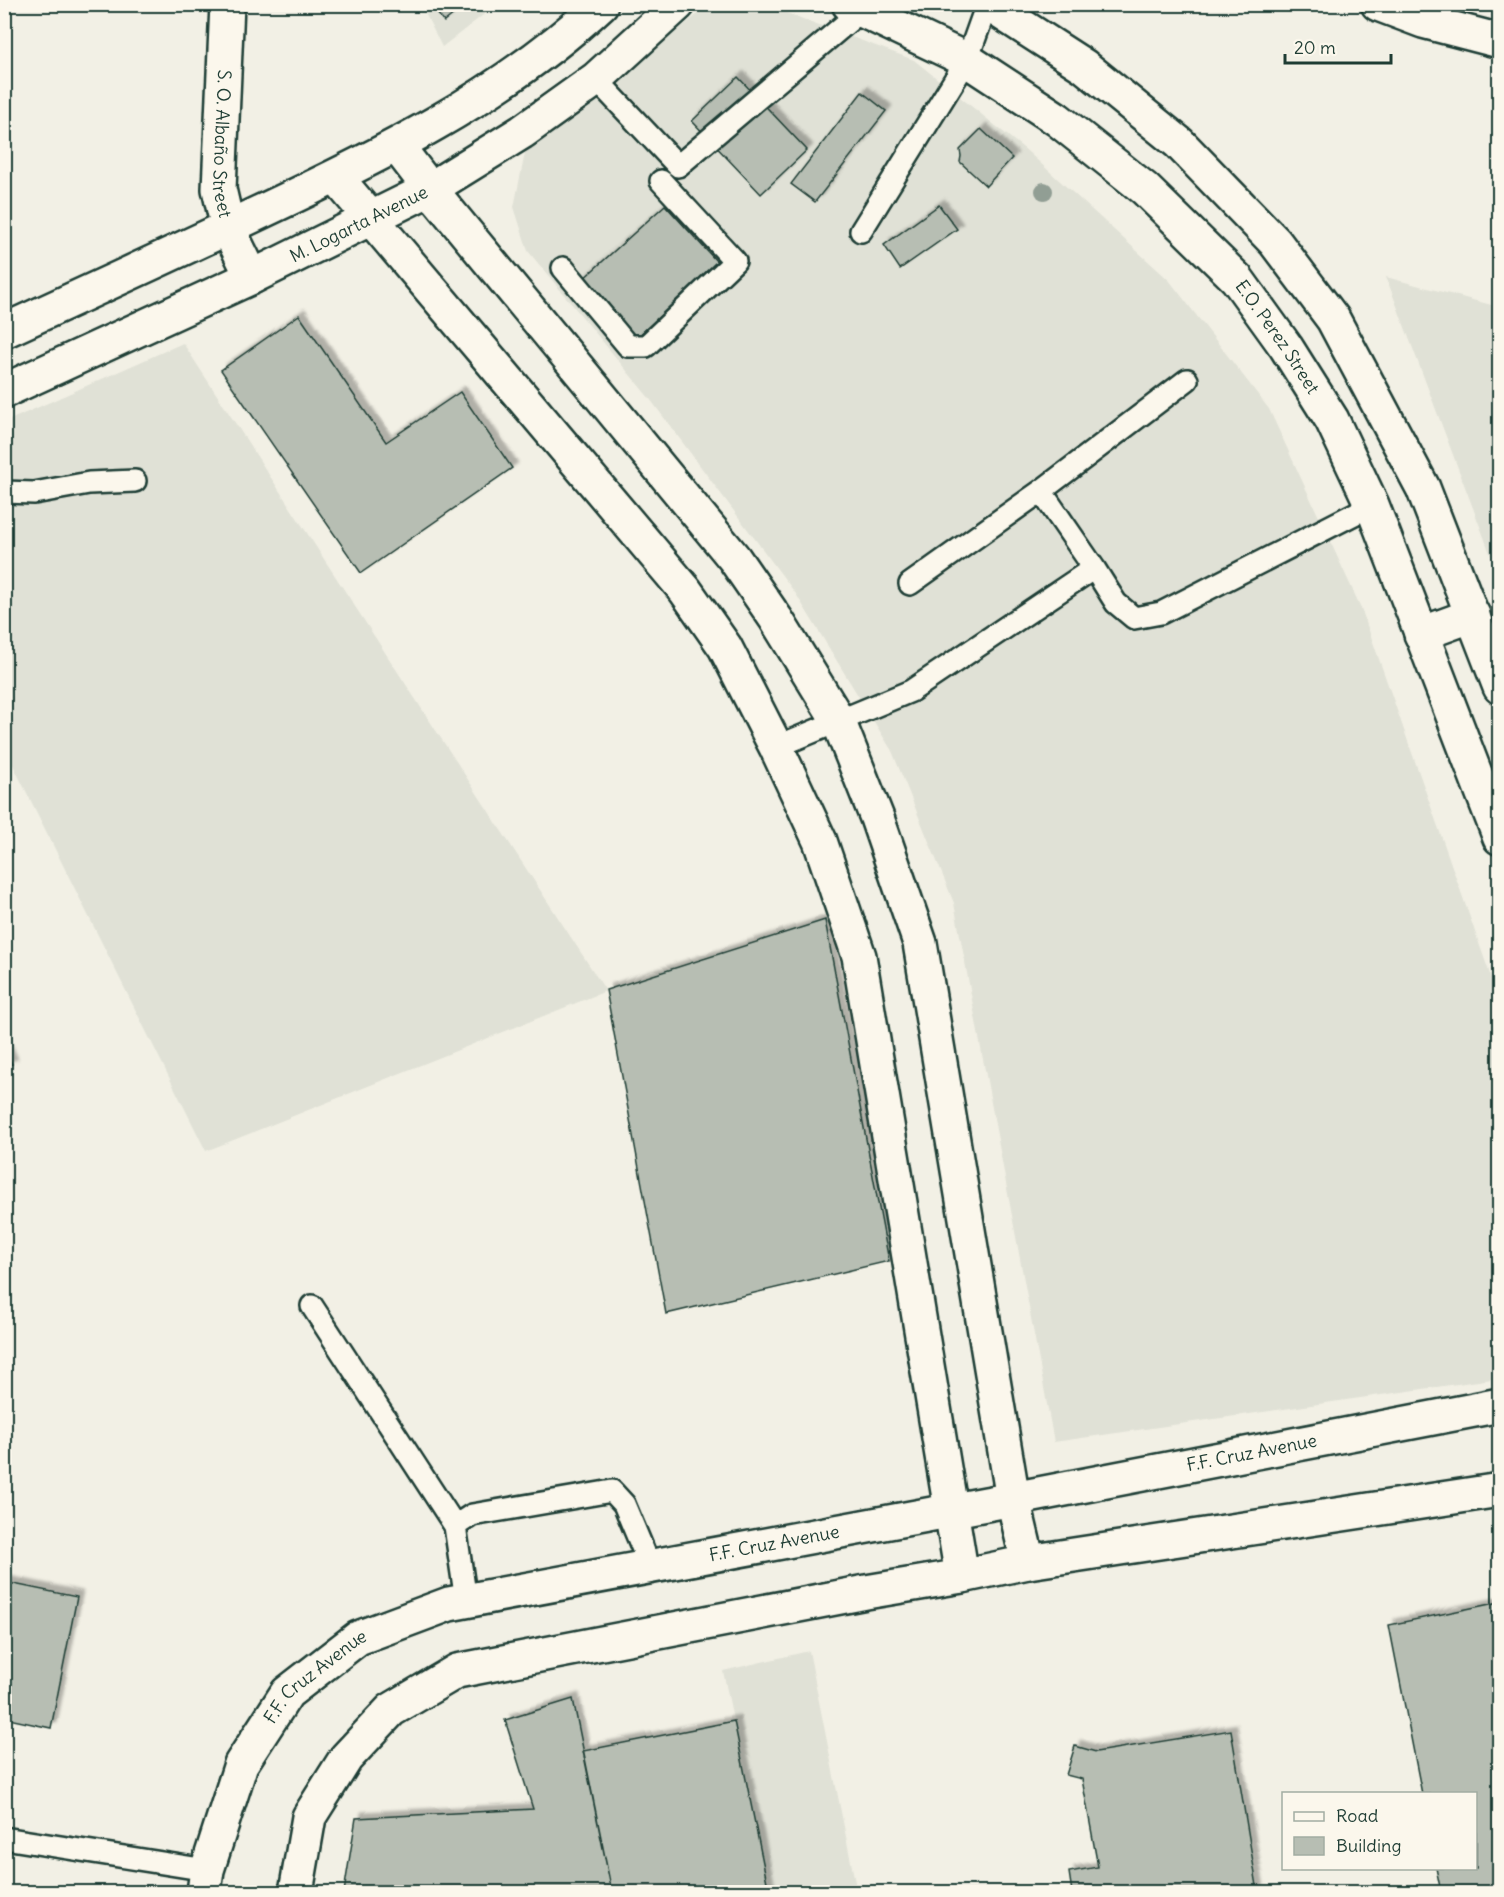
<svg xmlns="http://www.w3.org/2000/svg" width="1504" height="1897" viewBox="0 0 1504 1897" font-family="Delius,sans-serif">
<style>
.built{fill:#e0e1d6}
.building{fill:#b7beb3;stroke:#1f3d34;stroke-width:1.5;filter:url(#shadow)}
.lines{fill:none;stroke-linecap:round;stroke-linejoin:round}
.service-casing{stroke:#1f3d34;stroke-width:26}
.minor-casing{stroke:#1f3d34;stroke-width:38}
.tertiary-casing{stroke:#1f3d34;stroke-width:38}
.secondary-casing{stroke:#1f3d34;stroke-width:38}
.service{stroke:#fbf7ec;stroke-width:21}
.minor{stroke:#fbf7ec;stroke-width:33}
.tertiary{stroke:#fbf7ec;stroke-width:33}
.secondary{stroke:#fbf7ec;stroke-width:33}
.tree{fill:#919e94}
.labels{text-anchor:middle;stroke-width:4.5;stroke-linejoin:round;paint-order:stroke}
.street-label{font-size:18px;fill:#1f3d34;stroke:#fbf7ec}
</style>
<defs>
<filter id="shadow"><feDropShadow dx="5.5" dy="-5.5" stdDeviation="1.5" flood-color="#0004"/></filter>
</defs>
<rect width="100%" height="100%" fill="#f2f0e5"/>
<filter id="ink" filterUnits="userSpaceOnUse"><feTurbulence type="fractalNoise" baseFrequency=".0167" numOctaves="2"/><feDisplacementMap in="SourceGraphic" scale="12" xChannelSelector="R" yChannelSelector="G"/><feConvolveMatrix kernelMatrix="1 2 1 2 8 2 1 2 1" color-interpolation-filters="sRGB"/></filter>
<g filter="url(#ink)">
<!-- built -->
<path class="built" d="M421 5H496L442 47Z
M709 5H765L914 60 1027 151 1169 280 1269 409 1361 608 1499 1000V1378L1054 1442 954 903 892 751 796 594 650 399 528 251 514 207 525 153Z
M1386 277 1499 307V577Z
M183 343 606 991 206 1151 5 749V422Z
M809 1651 857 1892H769L723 1671Z"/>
<!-- building -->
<path class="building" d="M430 4H466L444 22Z
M738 77 807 150 761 194 692 121Z
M862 92 886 111 815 202 791 184Z
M981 129 1012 158 986 186 960 162 961 156 960 150Z
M665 205 718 263 635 339 582 280Z
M939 205 957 229 900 269 884 245Z
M299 315 386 442 460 392 512 468 361 573 221 370Z
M825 920 889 1261 666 1314 606 990Z
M4 1046 12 1064 4 1067Z
M4 1582 77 1597 51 1728 4 1718Z
M1500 1602V1892H1441L1436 1868H1476V1794H1422L1389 1625Z
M573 1699 612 1892H344L356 1818 533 1809 505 1720Z
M734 1721 769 1892H612L583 1751Z
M1231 1730 1258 1892H1072L1069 1872 1098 1867 1082 1779 1066 1775 1075 1746 1096 1752Z"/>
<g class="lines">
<defs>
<path id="service" d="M596 79 678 166 862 10
M861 231 967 60 987 4
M563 268 628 346H646L735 261 661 181
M4 492 34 493 89 483 135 481
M1094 568 1041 491 1187 380
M910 584 1041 491
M776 747 911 691 1094 568 1116 603 1134 618 1161 613 1372 505
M312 1306 455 1526
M466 1601 455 1526 472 1515 612 1491 624 1504 650 1566
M4 1838 207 1870"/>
<path id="minor" d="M1378 4 1423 21 1500 41
M397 146 430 189 734 558 776 619 838 720 877 818 920 943 1013 1499 1028 1562
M336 177 685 590 725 647 776 747 820 841 859 956 962 1576"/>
<g id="tertiary">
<path id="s1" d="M227 4 219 189 228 228 252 277"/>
<path id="s2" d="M204 1892 207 1870 241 1764 287 1693 358 1638 449 1604 1013 1499 1500 1405"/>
<path d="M296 1892 309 1817 346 1758 391 1710 457 1671 866 1592 962 1576 1028 1562 1500 1490"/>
</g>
<g id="secondary">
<path id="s3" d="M849 4 967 60 1057 119 1145 189 1237 279 1286 347 1332 420 1372 505 1500 838"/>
<path d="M988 4 1084 66 1179 143 1275 242 1333 319 1423 488 1500 687"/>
<path d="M4 331C87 293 170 255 252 216 376 158 500 98 601 4"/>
<path id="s4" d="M4 391 252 277 430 189 522 132 596 79 678 4"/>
<path d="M1421 634 1473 615"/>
</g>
</defs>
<!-- service casing -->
<use href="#service" class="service-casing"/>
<!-- minor casing -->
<use href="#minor" class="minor-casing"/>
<!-- tertiary casing -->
<use href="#tertiary" class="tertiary-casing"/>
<!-- secondary casing -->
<use href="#secondary" class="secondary-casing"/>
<!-- service -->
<use href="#service" class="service"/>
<!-- minor -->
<use href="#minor" class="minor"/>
<!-- tertiary -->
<use href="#tertiary" class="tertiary"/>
<!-- secondary -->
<use href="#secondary" class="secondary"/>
</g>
<!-- trees -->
<circle class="tree" cx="1044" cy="191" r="9"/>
</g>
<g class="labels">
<!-- street labels -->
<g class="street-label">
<text dy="6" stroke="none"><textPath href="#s1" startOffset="140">S. O. Albaño Street</textPath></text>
<text dy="6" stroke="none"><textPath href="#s4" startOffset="392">M. Logarta Avenue</textPath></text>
<text dy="6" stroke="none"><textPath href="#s3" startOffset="550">E.O. Perez Street</textPath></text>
<text dy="6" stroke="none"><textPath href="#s2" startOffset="1222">F.F. Cruz Avenue</textPath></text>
<text dy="6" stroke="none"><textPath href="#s2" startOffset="736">F.F. Cruz Avenue</textPath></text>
<text dy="6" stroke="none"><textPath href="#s2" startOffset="250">F.F. Cruz Avenue</textPath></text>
</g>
</g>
<!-- margin -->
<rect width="1504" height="1897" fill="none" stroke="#fbf7ec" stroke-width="24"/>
<rect x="12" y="12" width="1480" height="1873" fill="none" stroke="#1f3d34" stroke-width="2" filter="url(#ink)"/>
<!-- legend -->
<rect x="1282" y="1792" width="195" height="78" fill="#fbf7ec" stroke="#a3ada2" stroke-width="1.5"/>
<rect x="1294" y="1812" width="30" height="9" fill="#fbf7ec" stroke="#a3ada2" stroke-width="1.5"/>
<text x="1336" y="1822" font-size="18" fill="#1f3d34">Road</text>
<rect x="1294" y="1837" width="30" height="18" fill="#b7beb3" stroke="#a3ada2" stroke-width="1.5"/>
<text x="1336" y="1852" font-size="18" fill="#1f3d34">Building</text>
<!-- scale -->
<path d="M1285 54v9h106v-9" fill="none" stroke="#1f3d34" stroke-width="3"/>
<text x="1294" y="54" font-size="18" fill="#1f3d34" stroke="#fbf7ec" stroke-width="4.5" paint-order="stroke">20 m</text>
</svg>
